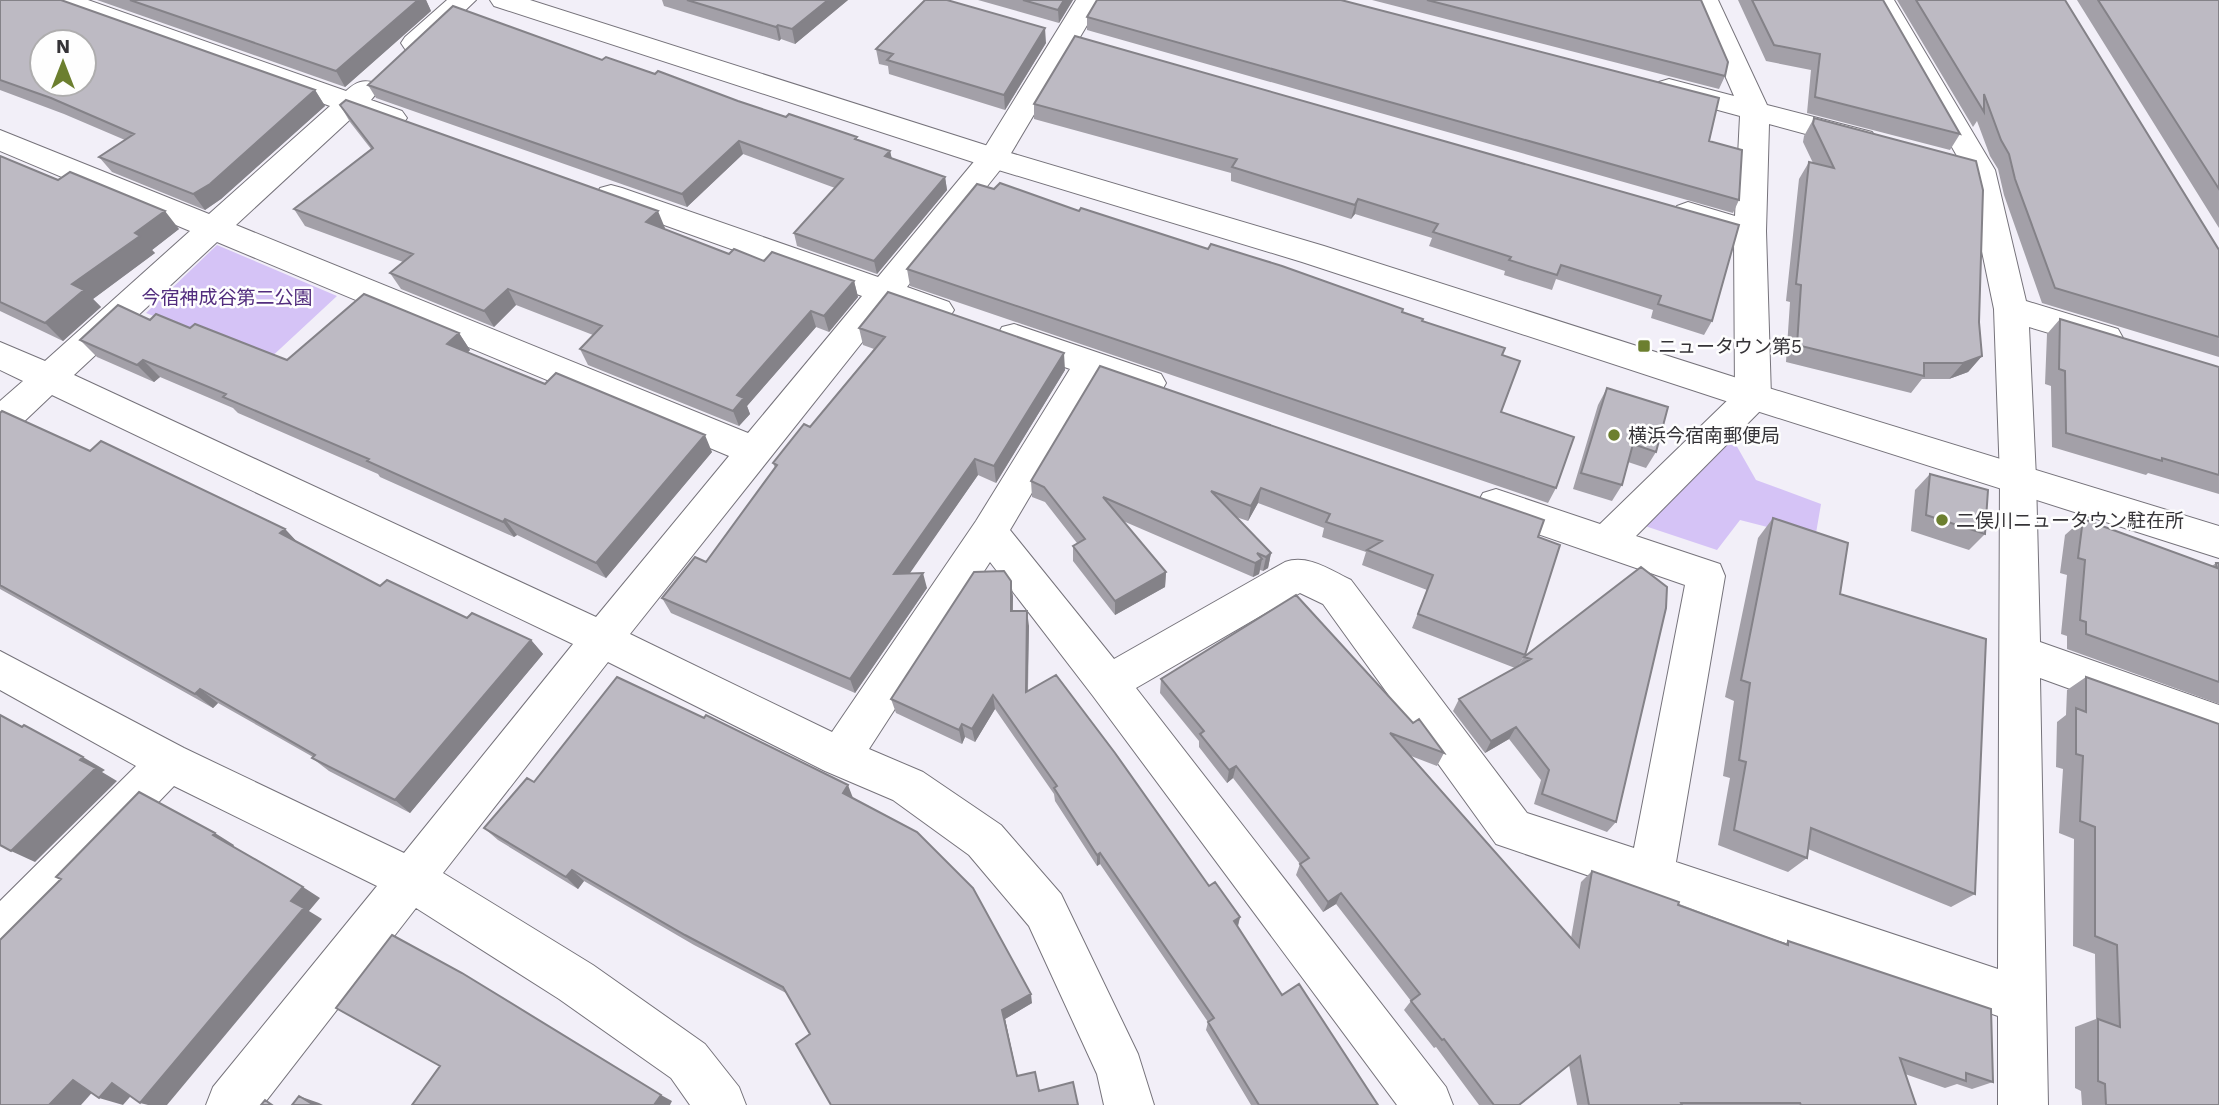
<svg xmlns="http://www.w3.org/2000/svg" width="2219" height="1105" viewBox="0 0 2219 1105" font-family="'Work Sans','Noto Sans JP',sans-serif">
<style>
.green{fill:#d5c3f6}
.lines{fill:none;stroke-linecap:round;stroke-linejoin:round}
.minor-casing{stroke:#76737b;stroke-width:2}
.tertiary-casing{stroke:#76737b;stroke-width:2}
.minor{fill:#fff;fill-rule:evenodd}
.tertiary{fill:#fff;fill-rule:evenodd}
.wall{fill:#a3a0a8}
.shaded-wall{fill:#848288}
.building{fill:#bdbac3;stroke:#848288;stroke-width:2;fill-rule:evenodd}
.poi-dot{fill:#6c7f2f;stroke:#fefefe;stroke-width:2.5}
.labels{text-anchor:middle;stroke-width:5;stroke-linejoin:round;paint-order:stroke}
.park-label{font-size:19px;fill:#522d7e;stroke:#fefefe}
.poi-label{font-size:19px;fill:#353337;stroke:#fefefe;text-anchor:start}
</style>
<rect width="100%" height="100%" fill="#f2eff8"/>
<!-- green -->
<path class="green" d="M217 245 337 296 267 361 146 313Z
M1731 436 1756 480 1821 504 1815 539 1740 520 1717 550 1645 526Z"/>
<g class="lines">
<defs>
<path id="minor" d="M50 0H88L346 91C356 82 362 79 376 83L380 89 371 100 402 111 407 118 402 125 392 127 355 115 236 225 748 433 862 296 600 202 596 195 600 188 611 185 622 188 878 277 982 152 1076 0H1102L1004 165 907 287 949 302 954 310 949 318 937 322 891 306 630 634 832 732 976 521 1070 369 1002 345 997 336 1002 327 1014 324 1161 374 1166 383 1161 392 1149 396 1099 379 1010 530 1114 659 1285 562C1308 554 1330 570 1351 580L1527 813 1634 848 1685 585 1483 515 1477 504 1483 493 1496 489 1600 524 1735 393 1734 237 1677 220 1672 213 1677 206 1688 202 1735 216 1740 116 1659 94 1655 88 1659 82 1669 79 1734 96 1692 0H1718L1767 105 1872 132 1876 139 1872 146 1861 149 1769 124 1766 231 1771 397 1765 406 1636 536 1720 564 1725 576 1676 862 1998 969 2000 478 1994 309 1965 170 1868 0H1894L1995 170 2026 301 2118 329 2123 338 2118 347 2106 350 2029 327 2036 478 2040 642 2219 705V743L2040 678 2048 1105H1998V1016L1496 844 1323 604 1300 593 1136 688 1446 1087 1453 1105H1397L1093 696 990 562 869 749 923 772 1001 825 1061 894 1138 1054 1154 1105H1104L1097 1074 1029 926 969 855 893 800 825 771 608 662 443 873 593 965 705 1044 739 1087 746 1105H690L671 1078 559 999 416 908 263 1105H206L213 1087 377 886 174 786 16 950 0 957V901L136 766 0 690V651L184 748 404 853 573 644 52 395 13 432 0 436V401L23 381 0 370V342L45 361 190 231 0 151V130L209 214 330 106 54 6ZM217 242 729 456 596 617 74 375Z
M447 0H476L425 49 415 51 405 49 401 43 405 37Z"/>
<path id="tertiary" d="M490 0H530L1004 151 1324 246 1759 385 2219 526V558L1741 406 1302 262 982 165 494 6Z"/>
</defs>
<!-- minor casing -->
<use href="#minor" class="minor-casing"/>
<!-- tertiary casing -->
<use href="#tertiary" class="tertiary-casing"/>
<!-- minor -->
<use href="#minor" class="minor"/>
<!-- tertiary -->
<use href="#tertiary" class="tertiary"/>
</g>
<!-- wall -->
<path class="wall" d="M0 0 315 90 325 106 221 199 205 210 112 172 99 157 125 140 64 114 0 90Z
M97 0H426L431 11 345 87Z
M662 0H848L795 44 781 39 779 41 664 6Z
M978 0H1073L1059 23Z
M1372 0H1701L1725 76 1719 89Z
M1738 0H1883L1960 134 1950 150 1807 113 1811 70 1766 61Z
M1897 0H2065L2219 250V357L2042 303 2004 195 1998 169 1990 156 1977 121 1973 127Z
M2077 0H2219V228Z
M1087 17 1709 141 1739 200 1733 213 1087 30Z
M1046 43 1005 110 889 74 888 66 879 64 876 49Z
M602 60 786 117 857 137V140L890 151 892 159 945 177 947 190 877 274 797 246 794 233 835 188 743 154 687 207 376 98 368 85Z
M1034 104 1739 225 1712 321 1704 335 1651 318 1653 310 1556 279 1552 290 1504 275 1505 271 1429 246 1432 238 1355 214 1351 219 1231 181V173L1034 119Z
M340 105 665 228 663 229 729 254 764 261 854 281 858 297 829 332 816 327 747 406 750 414 739 426 588 365 580 349 593 335 516 305 494 327 401 289 390 273 403 262 305 226 294 209 371 149 350 122Z
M1814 118 1979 322 1982 356 1968 372 1949 379H1922L1911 393 1786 362 1790 302 1786 301 1799 179 1809 162 1813 163 1803 142 1804 136Z
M0 156 179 229 152 250 155 253 93 299 101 307 63 341 0 311Z
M994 189 1079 211 1402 312 1423 322 1502 355 1501 412 1556 488 1548 503 910 286 907 269Z
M2060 319 2219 367V494L2148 473 2146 475 2052 447 2051 386 2045 384 2047 334Z
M150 320 190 328 287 360 459 333 470 350 467 353 712 452 606 578 517 535 514 537 380 477 378 474 238 413 233 408 160 377 154 382 97 357 80 340Z
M859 328 1065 370 996 483 978 475 909 573 927 588 855 693 671 613 662 598 706 562 775 468 773 463 810 427 874 349 863 345Z
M1100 366 1538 537 1525 655 1518 666 1524 657 1641 567 1616 822 1607 832 1534 804 1541 780 1509 739 1485 753 1453 711 1459 699 1515 668 1412 628 1427 590 1362 565 1366 552 1322 537 1324 528 1258 503 1248 521 1236 517 1271 553 1268 568 1263 571 1260 570 1259 574 1253 577 1123 521 1166 572 1165 587 1115 615 1073 561V546L1077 543 1045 502 1032 497 1031 481Z
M1607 388 1656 452 1646 468 1628 462 1622 485 1612 501 1573 489 1598 405Z
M0 413 90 451 285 529 297 542 380 586 467 618 531 640 543 654 410 813 329 771 312 758 313 757 218 703 213 708 0 589Z
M1930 474 1985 534 1969 550 1911 531 1915 490Z
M1773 518 1840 594 1975 894 1951 907 1808 849 1807 858 1788 872 1718 845 1730 778 1723 776 1734 701 1725 697 1758 538Z
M2083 519 2212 566 2216 563H2219V704L2067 649V636L2061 634 2067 575 2060 573 2065 535Z
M1013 596V611L1029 626 1028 691 1209 886 1240 917 1238 927 1282 995 1378 1105H1251L1206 1030 1208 1022 1100 864 1097 866 1055 801 1054 794 995 709 975 742 965 737 962 744 896 713 891 699Z
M2086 677 2219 1105H2082L2081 1091 2075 1088V1027L2096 1019 2095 954 2073 946 2074 839 2059 833 2063 769 2056 767 2057 722 2066 715 2067 690Z
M1161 679 1413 723 1444 753 1437 766 1411 756 1571 938 1581 882 1592 871 1785 944 1788 941 1993 1082 1972 1089 1957 1084 1945 1088 1905 1074 1916 1105H1577L1569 1065 1519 1105H1479L1436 1047 1434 1048 1404 1010 1411 1001 1336 904 1323 912 1296 875 1300 864 1233 778 1227 783 1199 747V741L1160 693Z
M534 782 853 798 1032 1003 1005 1019 1017 1076 1039 1091 1078 1105 810 1034 788 994 694 945 584 881 578 889 498 840 484 828Z"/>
<!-- shaded-wall -->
<path class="shaded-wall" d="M418 0H426L431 11 345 87 336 71Z
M828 0H848L795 44 792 29Z
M1064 0H1073L1059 23 1058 10Z
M778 25 781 39 779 41 776 27Z
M1045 28 1046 43 1005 110 1004 95Z
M315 90 325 106 221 199 205 210 193 194Z
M739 141 743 154 687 207 682 194Z
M890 151 893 164 885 156Z
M945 177 947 190 877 274 874 261Z
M1358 199 1355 214 1351 219 1355 205Z
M165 211 179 229 152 250 155 253 93 299 101 307 63 341 45 323 72 284 135 233Z
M658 211 665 228 653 239 646 222Z
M854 281 858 297 829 332 824 316Z
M508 289 516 305 494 327 484 311Z
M811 311 816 327 747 406 750 414 739 426 733 411 737 395Z
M459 333 470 350 458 362 447 344Z
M1064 353 1065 370 996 483 994 466Z
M1982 356 1968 372 1949 379 1963 363Z
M143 360 160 377 154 382 137 365Z
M705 435 712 452 606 578 596 563Z
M975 459 978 475 899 589 894 574Z
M1261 488 1258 503 1248 521 1251 506Z
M505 519 517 535 514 537 503 522Z
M285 529 300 545 280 533Z
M1271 553 1268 568 1263 571 1266 557Z
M1262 559 1259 574 1253 577 1255 563Z
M1166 572 1165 587 1115 615V601Z
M923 573 927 588 855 693 850 679Z
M1011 581 1013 596 1012 626 1011 611Z
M1027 611 1029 626 1027 706 1026 692Z
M531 640 543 654 410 813 395 800Z
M200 689 218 703 213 708 195 694Z
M993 695 995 709 975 742 972 729Z
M962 724 965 737 962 744 959 730Z
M1516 727 1509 739 1485 753 1491 741Z
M83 757 105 770 102 772 117 781 35 862 11 851Z
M1236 766 1233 778 1227 783 1229 770Z
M848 785 853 798 849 806 843 793Z
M215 833 234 845 233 847 213 835Z
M1100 853V864L1097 866V855Z
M572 870 584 881 578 889 566 877Z
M303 887 320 898 309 911 291 901Z
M1341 893 1336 904 1323 912 1328 902Z
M304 908 322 919 167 1105H148L140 1103Z
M1240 917 1237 928 1234 921Z
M1031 994 1032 1003 1005 1019 1019 1083 1002 1010Z
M73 1080 97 1087 81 1105H49Z
M112 1083 136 1090 123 1105 99 1098Z
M661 1095 672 1101 670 1105H654Z
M299 1096 319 1103 323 1105H314Z"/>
<!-- building -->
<path class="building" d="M0 0H61L315 90 210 184 193 194 99 157 134 134 51 98 0 80ZM42 42H84V84H42Z
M130 0H418L336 71Z
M687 0H828L792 29 778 25 776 27Z
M925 0H947L1045 28 1004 95 887 60 893 54 876 49Z
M1023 0H1064L1058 10Z
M1097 0H1341L1719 98 1709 141 1742 150 1739 200 1087 17Z
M1427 0H1701L1728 62 1725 76Z
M1752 0H1883L1960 134 1815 97 1820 54 1774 45Z
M1916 0H2065L2219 250V337L2055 288 2015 179 2009 154 2001 140 1984 94V112Z
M2098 0H2219V189Z
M453 6 602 60 606 57 655 74 658 71 738 101 786 117 789 114 857 137 855 139 890 151 885 156 945 177 874 261 794 233 843 179 739 141 682 194 368 85Z
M1075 36 1739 225 1712 321 1658 304 1661 296 1561 265 1557 275 1509 260 1511 257 1433 232 1438 224 1358 199 1355 205 1232 167 1237 159 1034 104Z
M346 100 658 211 646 222 729 254 734 249 764 261 772 252 854 281 824 316 811 311 737 395 744 398 733 411 580 349 602 326 508 289 484 311 390 273 413 254 294 209 373 148 340 105Z
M1814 118 1976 161 1983 190 1979 322 1982 356 1963 363H1924V376L1797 345 1801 285 1796 284 1809 162 1834 168 1813 124Z
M0 156 58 180 70 172 165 211 135 233 140 236 72 284 84 290 45 323 0 302Z
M1000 183 1079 211 1081 208 1208 249 1211 244 1282 266 1403 309 1402 312 1423 319 1422 321 1505 348 1502 355 1520 361 1501 412 1574 437 1556 488 907 269 977 184 994 189Z
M888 292 1064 353 994 466 975 459 894 574 923 573 850 679 662 598 695 557 706 562 777 465 773 463 804 424 810 427 885 337 859 328Z
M364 294 459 333 447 344 545 384 556 373 705 435 596 563 505 519 503 522 367 461 369 459 223 397 226 394 143 360 137 365 80 340 118 305 150 320 156 314 190 328 195 324 287 360Z
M2060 319 2219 367V475L2162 458V461L2066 433 2065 371 2059 369Z
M1100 366 1544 520 1538 537 1560 545 1525 655 1418 614 1433 575 1367 550 1382 541 1326 522 1330 514 1261 488 1251 506 1211 491 1271 553 1266 557 1257 553 1262 559 1255 563 1103 497 1166 572 1115 601 1073 546 1085 539 1044 487 1031 481Z
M1607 388 1668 407 1656 452 1633 444 1622 485 1581 473Z
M2 411 90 451 101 441 285 529 280 533 380 586 387 580 467 618 472 613 531 640 395 800 312 758 315 755 200 689 195 694 0 585V413Z
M1930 474 1988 490 1985 534 1926 515Z
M1773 518 1848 543 1840 594 1986 639 1975 894 1811 828 1807 858 1734 830 1746 762 1739 760 1750 683 1741 680Z
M2083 519 2217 568 2216 563H2219V682L2086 634V622L2080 620 2085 560 2078 558Z
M1641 567 1667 587 1666 608 1616 822 1542 794 1549 770 1516 727 1491 741 1459 699 1531 659 1524 657Z
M1004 571 1011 581V611H1027L1026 692 1056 675 1115 753 1209 886 1215 882 1240 917 1234 921 1282 995 1299 984 1378 1105H1259L1208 1022 1214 1018 1100 853 1097 855 1054 788 1057 786 993 695 972 729 962 724 959 730 891 699 974 572Z
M1296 595 1413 723 1419 719 1444 753 1390 733 1579 947 1592 871 1679 902 1678 905 1788 945V941L1991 1009 1993 1082 1966 1073V1081L1900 1058 1916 1105H1801L1800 1103H1681L1682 1105H1589L1580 1056 1519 1105H1494L1444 1039 1442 1040 1411 1001 1420 994 1341 893 1328 902 1300 864 1309 858 1236 766 1229 770 1200 734 1204 731 1161 679Z
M617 677 704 718 706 715 848 785 843 793 917 832 973 888 1031 994 1002 1010 1017 1076 1035 1072 1039 1091 1073 1082 1078 1105H831L796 1044 810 1034 783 987 685 935 572 870 566 877 484 828 527 778 534 782Z
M2086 677 2219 724V1105H2106L2105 1084 2098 1081V1019L2120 1027 2117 945 2095 936V827L2080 821 2083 756 2076 754V708L2086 712Z
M0 715 22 727 24 725 83 757 80 760 96 768 11 851 0 845Z
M139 792 215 833 213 835 303 887 291 901 304 908 140 1103 112 1083 99 1098 73 1080 49 1105H0V940L61 879 56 877Z
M392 935 462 973 661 1095 654 1105H412L440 1066 336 1008Z
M299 1096 314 1105H292Z
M265 1100 272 1105H261Z"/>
<!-- markers -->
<g class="poi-dot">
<rect x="1637" y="339" width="14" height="14" rx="3.5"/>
<circle cx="1614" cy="435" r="7"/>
<circle cx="1942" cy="520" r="7"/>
</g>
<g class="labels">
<!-- park labels -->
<g class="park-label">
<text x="227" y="304">今宿神成谷第二公園</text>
</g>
<!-- poi labels -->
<g class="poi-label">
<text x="1658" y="353">ニュータウン第5</text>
<text x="1628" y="442">横浜今宿南郵便局</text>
<text x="1956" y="527">二俣川ニュータウン駐在所</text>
</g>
</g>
<!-- north arrow -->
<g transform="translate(63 63)"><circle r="33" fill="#fefefe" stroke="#aeadae" stroke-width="2"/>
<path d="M0-5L12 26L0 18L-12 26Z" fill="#6c7f2f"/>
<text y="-10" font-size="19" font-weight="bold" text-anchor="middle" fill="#353337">N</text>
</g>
</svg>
